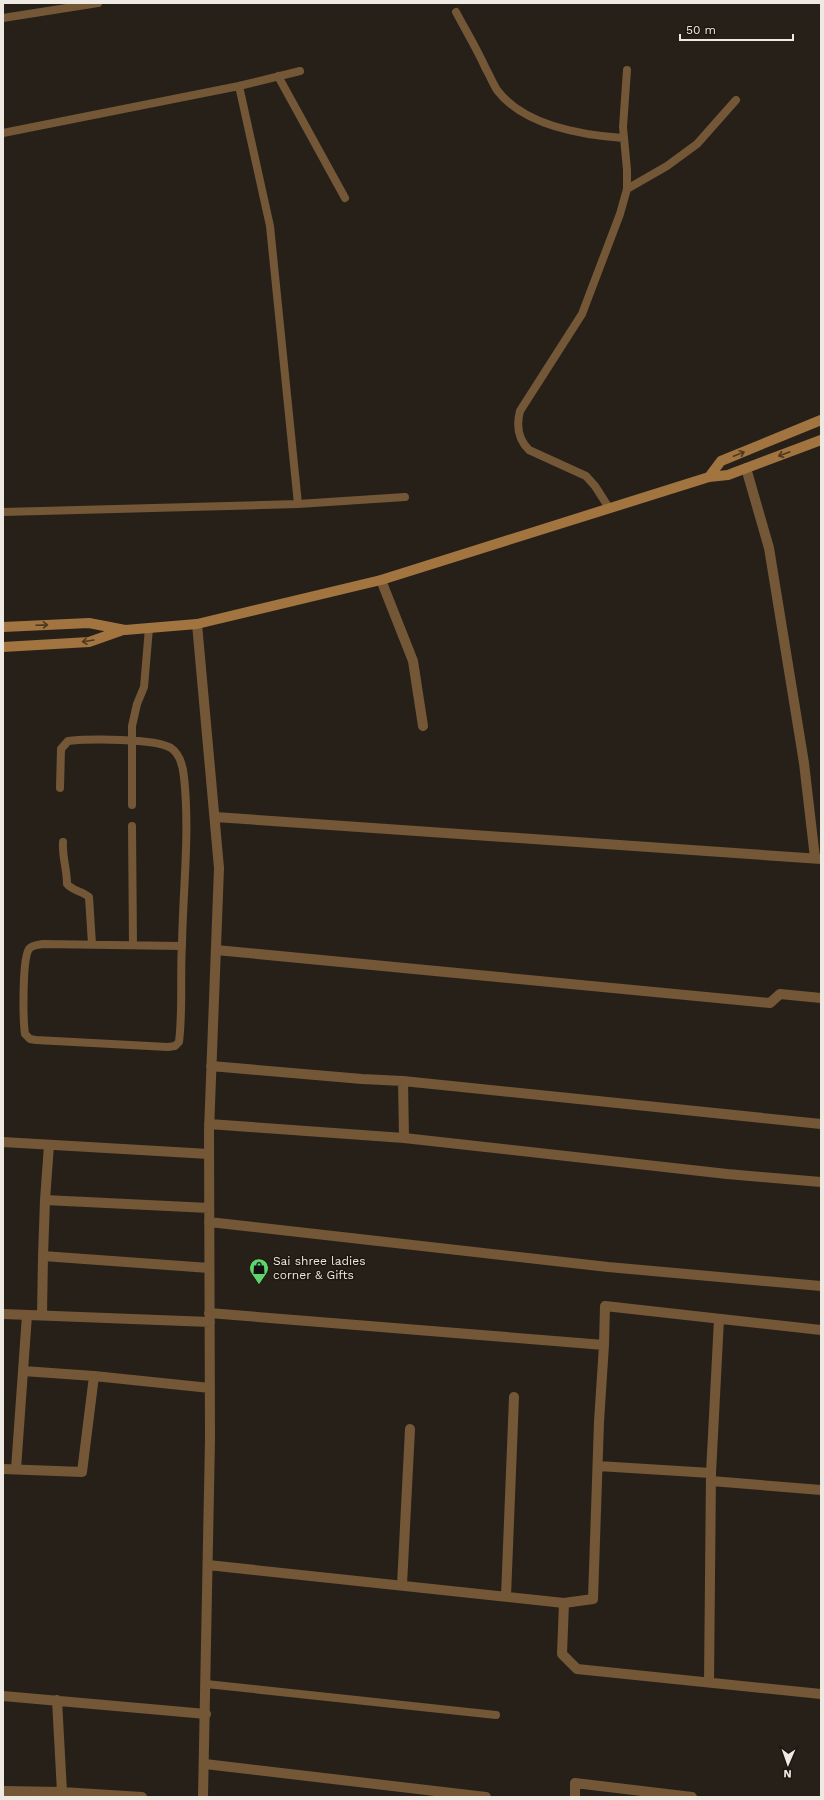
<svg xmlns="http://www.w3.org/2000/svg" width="824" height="1800" viewBox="0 0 824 1800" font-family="'Work Sans',sans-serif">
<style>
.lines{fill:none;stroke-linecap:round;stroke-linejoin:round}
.lane{stroke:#735737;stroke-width:8}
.street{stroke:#735737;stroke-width:10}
.secondary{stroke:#a27440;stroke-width:10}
.oneway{stroke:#4c3820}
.labels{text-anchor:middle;stroke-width:3;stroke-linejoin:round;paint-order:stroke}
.poi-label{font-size:12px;fill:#eee9e3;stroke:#1d170f;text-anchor:start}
</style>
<rect width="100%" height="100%" fill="#272018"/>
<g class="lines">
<!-- lane -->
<path class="lane" d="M456 12C466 31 477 49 486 69 490 76 493 84 497 90 524 126 581 135 623 138
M3 18 98 3
M278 76 345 198
M239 86 270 226 298 504
M3 133 239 86 300 71
M627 189 667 166 697 144 736 100
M609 508 595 486 586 476 529 450C518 439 516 426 520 411L582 314 620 214 627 189V170L623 127 627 70
M3 512 298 504 405 497
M60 788 61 749 68 741C88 739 155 738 171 748 180 754 183 767 184 777 190 832 183 889 182 944 180 976 183 1010 179 1042L175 1046 168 1047 36 1040 30 1039 25 1034C23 1020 22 959 29 949 32 945 38 945 43 944L181 946
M132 805V726L137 704 144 687 149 628
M132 826 133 945
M63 842C62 857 67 869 67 884 73 891 82 891 89 897L92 944
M206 1684 496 1715"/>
<!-- street -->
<path class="street" d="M746 468 769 548 804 763 815 858
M381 580 413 661 423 726
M197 624 219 868 209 1131 210 1439 203 1797
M215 817 821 859
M216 950 770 1003 780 994 821 998
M403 1081 821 1124
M209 1124 404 1138 403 1081 362 1079 211 1066
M404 1138 727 1174 821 1182
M3 1142 209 1154
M45 1200 49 1145
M209 1222 608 1267 821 1286
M43 1256 45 1200 209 1208
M209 1313 604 1345 599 1422 593 1599 564 1603
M3 1314 210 1322
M42 1315 43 1256 209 1268
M604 1345 605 1306 821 1330
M23 1371 94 1376
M598 1466 711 1473 709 1682
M3 1469 82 1472 94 1376 210 1388
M16 1469 27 1315
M711 1473 719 1319
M711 1481 821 1490
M208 1565 564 1603 562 1654 577 1669 821 1694
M402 1585 410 1429
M506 1596 514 1397
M3 1696 206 1714
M205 1764 486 1797
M3 1791 62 1792 57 1700
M62 1792 142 1797
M575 1797V1783L692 1797"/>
<!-- secondary -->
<path class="secondary" d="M709 477 721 461 821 420
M3 627 89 623 125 630 197 624 381 580 709 477 728 475 821 440
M3 647 89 642 123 630"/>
</g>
<!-- one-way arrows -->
<defs><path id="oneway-shaft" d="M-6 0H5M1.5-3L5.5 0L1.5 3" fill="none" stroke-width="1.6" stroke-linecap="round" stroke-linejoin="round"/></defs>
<g class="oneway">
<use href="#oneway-shaft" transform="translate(739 454) rotate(-22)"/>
<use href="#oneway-shaft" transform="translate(784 454) rotate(160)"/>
<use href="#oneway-shaft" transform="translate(42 625) rotate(-2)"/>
<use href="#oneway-shaft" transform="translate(88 641) rotate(171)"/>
</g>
<!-- icons -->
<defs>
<symbol id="shop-pin" viewBox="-11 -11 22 30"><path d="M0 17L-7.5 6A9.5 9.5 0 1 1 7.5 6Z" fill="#5ed56c" stroke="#1d170f"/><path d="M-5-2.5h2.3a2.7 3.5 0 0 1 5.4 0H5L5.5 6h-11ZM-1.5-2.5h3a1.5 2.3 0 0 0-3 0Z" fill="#111"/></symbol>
</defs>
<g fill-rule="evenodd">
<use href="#shop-pin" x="248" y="1257" width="22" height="30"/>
</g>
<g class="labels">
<!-- poi labels -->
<g class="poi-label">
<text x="273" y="1265">Sai shree ladies<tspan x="273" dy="14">corner &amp; Gifts</tspan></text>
</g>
</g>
<!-- border -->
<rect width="824" height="1800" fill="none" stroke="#eee9e3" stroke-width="8"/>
<!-- north arrow -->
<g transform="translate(788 1764) rotate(182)" stroke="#1d170f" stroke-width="3" paint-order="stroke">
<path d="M0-3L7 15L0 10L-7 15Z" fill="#eee9e3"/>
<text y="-6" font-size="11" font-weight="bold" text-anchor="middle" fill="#eee9e3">N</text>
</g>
<!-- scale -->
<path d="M680 34v6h113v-6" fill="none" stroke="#eee9e3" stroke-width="2"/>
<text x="686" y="34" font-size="12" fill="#eee9e3" stroke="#1d170f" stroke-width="3" paint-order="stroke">50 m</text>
</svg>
